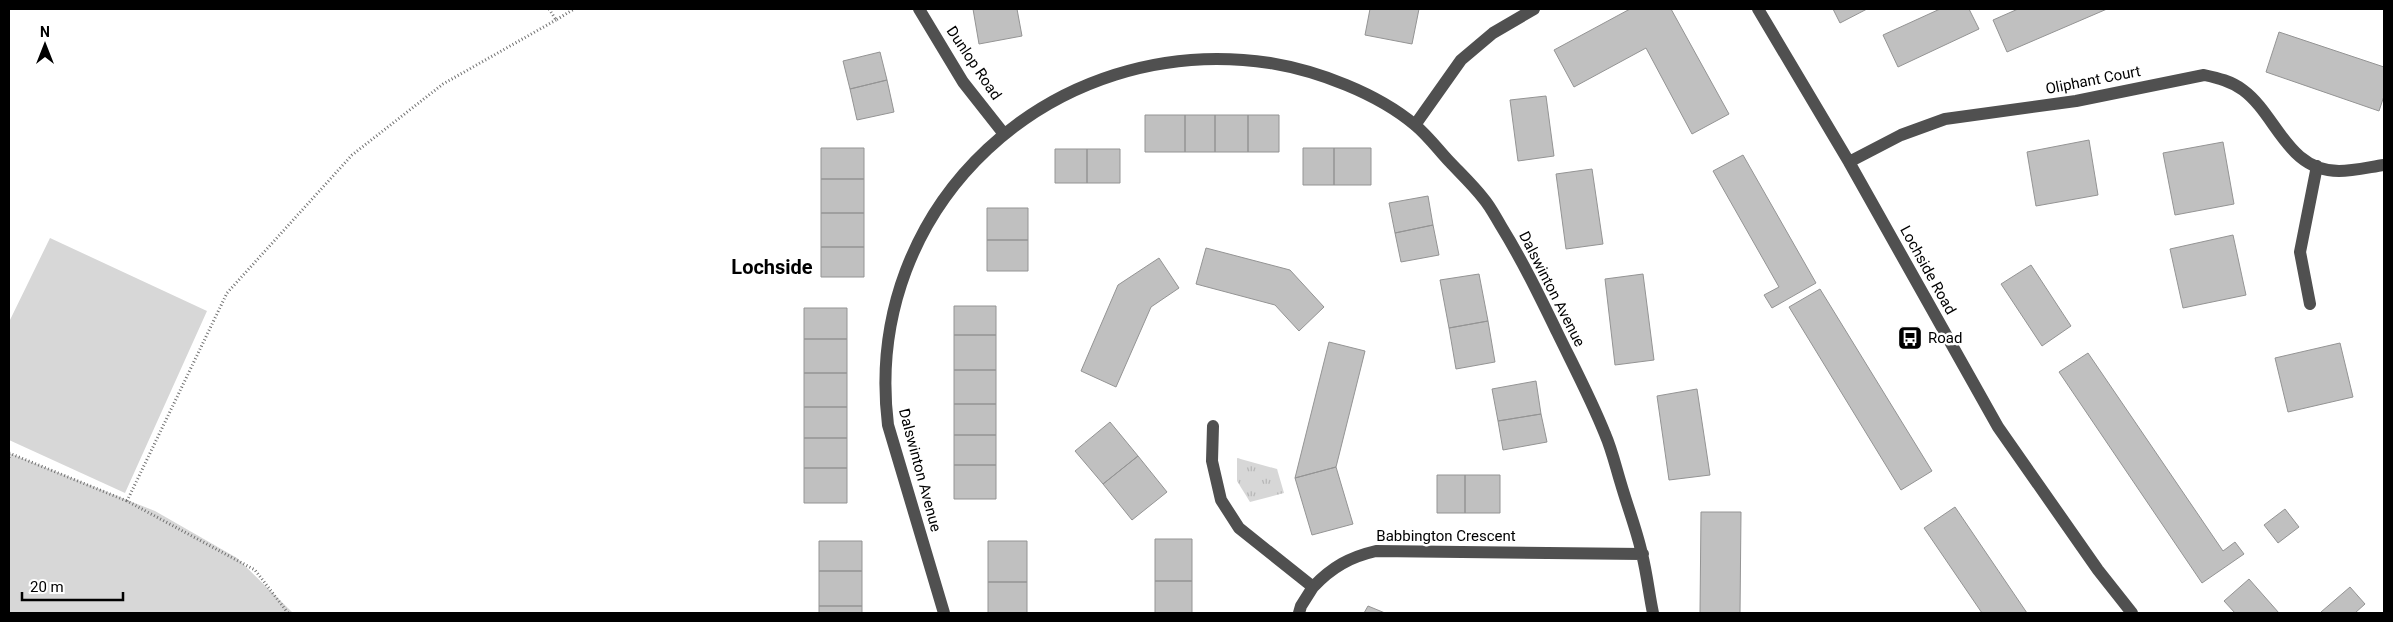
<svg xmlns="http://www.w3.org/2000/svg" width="2393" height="622" viewBox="0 0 2393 622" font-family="Roboto,sans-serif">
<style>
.grass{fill:#d7d7d7}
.park{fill:url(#park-tufts)}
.building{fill:#c0c0c0;stroke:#949494}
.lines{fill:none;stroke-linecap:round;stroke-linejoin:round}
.path{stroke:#727272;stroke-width:3;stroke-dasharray:1 2.5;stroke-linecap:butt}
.minor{stroke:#505050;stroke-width:12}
.labels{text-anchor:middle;stroke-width:5;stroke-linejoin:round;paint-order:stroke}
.street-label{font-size:15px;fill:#000;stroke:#fff}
.poi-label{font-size:15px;fill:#000;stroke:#fff;text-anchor:start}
.district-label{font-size:20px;font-weight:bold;fill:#000;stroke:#fff}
</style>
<defs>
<pattern id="park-tufts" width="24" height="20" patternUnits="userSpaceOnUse" patternTransform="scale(1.25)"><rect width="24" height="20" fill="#d7d7d7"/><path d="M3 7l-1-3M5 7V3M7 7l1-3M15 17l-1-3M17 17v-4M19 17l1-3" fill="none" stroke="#b7b7b7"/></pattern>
</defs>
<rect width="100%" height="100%" fill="#fff"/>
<!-- grass -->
<path class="grass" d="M50 238 207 311 125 493 9 440V322Z
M9 453 155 511 237 558 293 613H9Z"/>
<!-- park -->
<path class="park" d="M1237 458 1277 469 1284 493 1250 502 1237 481Z"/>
<!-- building -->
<path class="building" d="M973 9H1017L1022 36 979 44Z
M1370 9H1419L1412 44 1365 35Z
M1630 9H1671L1729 114 1692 134 1646 48 1574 87 1554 50Z
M1833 9H1867L1840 23Z
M1940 9H1969L1979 29 1898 67 1883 35Z
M2018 9H2107L2007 52 1993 20Z
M2279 32 2384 67V96L2379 111 2266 72Z
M880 52 887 80 850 89 843 61Z
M887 80 894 112 857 120 850 89Z
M1546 96 1554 156 1518 161 1510 100Z
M1145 115H1185V152H1145Z
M1185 115H1215V152H1185Z
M1215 115H1248V152H1215Z
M1248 115H1279V152H1248Z
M2089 140 2098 195 2036 206 2027 152Z
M2223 142 2234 204 2175 215 2163 153Z
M821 148H864V179H821Z
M1303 148H1334V185H1303Z
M1334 148H1371V185H1334Z
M1055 149H1087V183H1055Z
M1087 149H1120V183H1087Z
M1743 155 1816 283 1772 308 1764 295 1779 287 1713 171Z
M1592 169 1603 244 1566 249 1556 174Z
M821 179H864V213H821Z
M1428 196 1433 225 1395 233 1389 203Z
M987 208H1028V240H987Z
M821 213H864V247H821Z
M1433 225 1439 255 1401 262 1395 233Z
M2233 235 2246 295 2183 308 2170 249Z
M987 240H1028V271H987Z
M821 247H864V277H821Z
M1206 248 1290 270 1324 307 1299 331 1275 305 1196 284Z
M1159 258 1179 288 1151 307 1116 387 1081 371 1118 285Z
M2031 265 2071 326 2042 346 2001 284Z
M1479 274 1488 321 1449 328 1440 280Z
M1643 274 1654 360 1615 365 1605 279Z
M1820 289 1932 471 1901 490 1789 307Z
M954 306H996V335H954Z
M804 308H847V339H804Z
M1488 321 1495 362 1456 369 1449 328Z
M954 335H996V370H954Z
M804 339H847V373H804Z
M1329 342 1365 351 1336 467 1295 478Z
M2340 343 2353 397 2288 412 2275 358Z
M2088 353 2223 551 2235 542 2244 554 2202 583 2059 372Z
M954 370H996V404H954Z
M804 373H847V407H804Z
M1536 381 1541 414 1498 421 1492 389Z
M1697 389 1710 475 1669 480 1657 396Z
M954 404H996V435H954Z
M804 407H847V438H804Z
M1541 414 1547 442 1503 450 1498 421Z
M1110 422 1138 456 1103 484 1075 451Z
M954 435H996V465H954Z
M804 438H847V468H804Z
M1138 456 1167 492 1132 520 1103 484Z
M954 465H996V499H954Z
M1336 467 1353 524 1312 535 1295 478Z
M804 468H847V503H804Z
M1437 475H1465V513H1437Z
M1465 475H1500V513H1465Z
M1955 507 2027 613H1982L1924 528Z
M2285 509 2299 527 2278 543 2264 525Z
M1701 512H1741L1740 613H1700Z
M1155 539H1192V581H1155Z
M819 541H862V571H819Z
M988 541H1027V582H988Z
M819 571H862V606H819Z
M2249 579 2279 613H2235L2224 601Z
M1155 581H1192V613H1155Z
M988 582H1027V613H988Z
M2350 587 2365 604 2355 613H2322L2321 612Z
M819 606H862V613H819Z
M1368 606 1385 613H1364Z"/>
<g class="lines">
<!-- path -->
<path class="path" d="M549 9 556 20 574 9
M9 453 127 501
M9 458V453
M288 613 255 570 127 501 227 293 352 155 443 84 556 20"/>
<!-- minor -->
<path class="minor" d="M919 9 963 82 1004 134
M1758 9 1849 162 1998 427 2098 570 2132 613
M1415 125 1461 60 1493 33 1534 9
M1849 162 1901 135 1945 119 2076 101 2204 75C2218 78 2231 81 2243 90 2277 115 2287 171 2339 171 2353 171 2370 167 2384 165
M2310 304 2300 252 2317 166
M1213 426 1212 461 1221 500 1239 528 1313 587C1332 567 1350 557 1376 551L1643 554
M944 613 888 425C861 205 1053 30 1270 63 1318 71 1377 93 1415 125 1427 135 1437 148 1447 159 1459 172 1472 184 1483 198 1490 206 1495 216 1501 226 1522 260 1539 295 1557 332 1573 365 1591 399 1605 434 1612 450 1616 468 1621 484 1628 508 1637 531 1642 554 1647 574 1649 594 1653 613
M1299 613 1301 606 1313 587"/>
</g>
<!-- icons -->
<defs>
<symbol id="bus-square" viewBox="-11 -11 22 22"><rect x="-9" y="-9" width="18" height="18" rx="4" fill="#000" stroke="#fff"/><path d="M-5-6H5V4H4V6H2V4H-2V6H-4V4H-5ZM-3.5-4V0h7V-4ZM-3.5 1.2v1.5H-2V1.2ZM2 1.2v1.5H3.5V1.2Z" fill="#fff"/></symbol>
</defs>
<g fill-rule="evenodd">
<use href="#bus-square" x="1896" y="324" width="28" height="28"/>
</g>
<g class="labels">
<!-- street labels -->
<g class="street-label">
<text transform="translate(974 63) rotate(56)" y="5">Dunlop Road</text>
<text transform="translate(2093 80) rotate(-11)" y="5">Oliphant Court</text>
<text transform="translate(1928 270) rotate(61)" y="5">Lochside Road</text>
<text transform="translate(1552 289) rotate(63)" y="5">Dalswinton Avenue</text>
<text transform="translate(920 470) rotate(75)" y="5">Dalswinton Avenue</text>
<text x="1446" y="541">Babbington Crescent</text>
</g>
<!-- poi labels -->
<g class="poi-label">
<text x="1928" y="343">Road</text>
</g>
<!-- district labels -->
<g class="district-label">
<text x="772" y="274">Lochside</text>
</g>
</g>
<!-- border -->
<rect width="2393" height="622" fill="none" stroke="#000000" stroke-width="20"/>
<!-- north arrow -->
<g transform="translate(45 45)" stroke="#ffffff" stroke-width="4" paint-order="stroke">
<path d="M0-4L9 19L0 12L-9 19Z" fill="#000000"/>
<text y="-8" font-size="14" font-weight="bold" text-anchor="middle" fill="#000000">N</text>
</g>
<!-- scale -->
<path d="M22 592v8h101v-8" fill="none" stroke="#000000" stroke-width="2.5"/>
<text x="30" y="592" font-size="15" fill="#000000" stroke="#ffffff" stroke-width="4" paint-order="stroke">20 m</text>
</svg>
